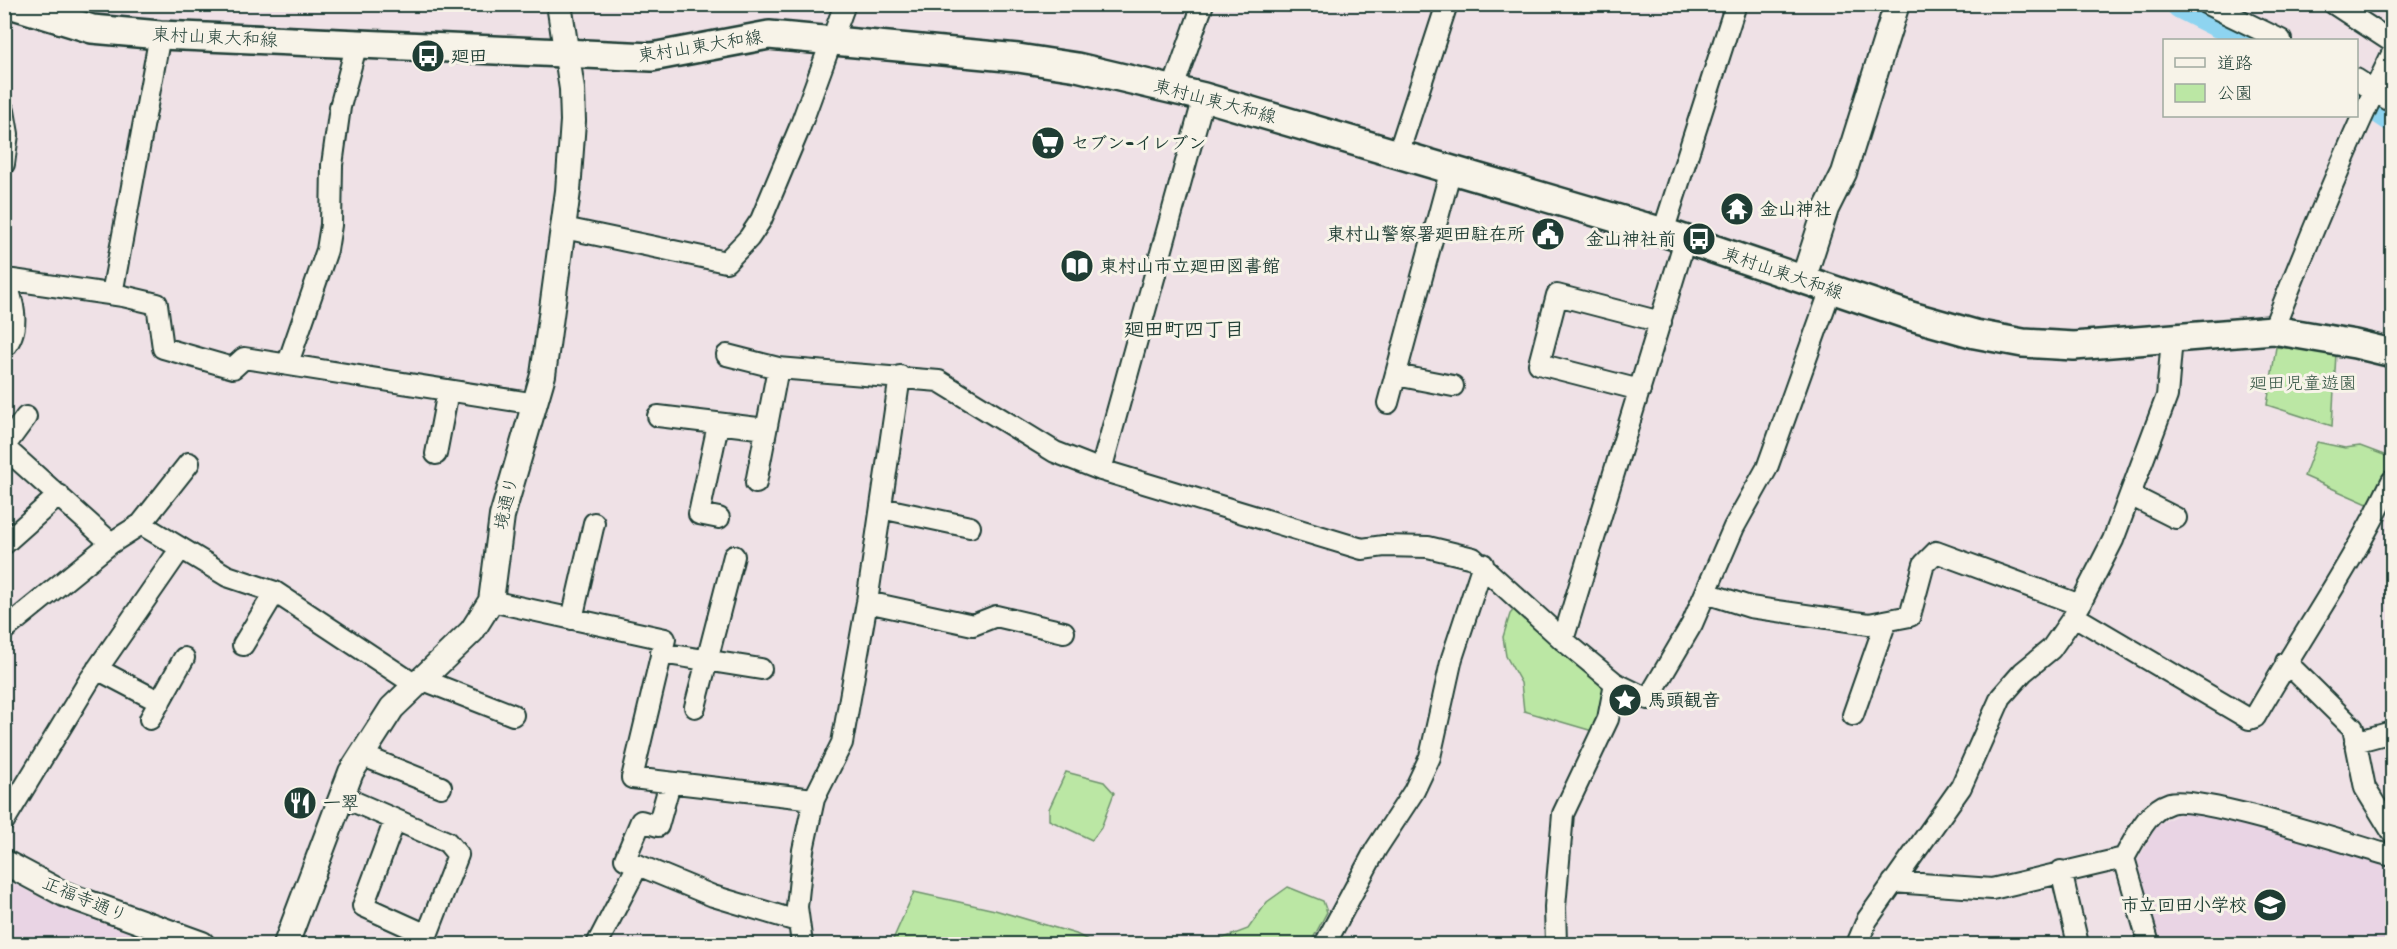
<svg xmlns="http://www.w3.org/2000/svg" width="2397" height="949" viewBox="0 0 2397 949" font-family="'Shantell Sans','Klee One',sans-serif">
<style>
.built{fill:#e9d4e4}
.green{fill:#bbe7a4;stroke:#6d926c;stroke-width:1.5}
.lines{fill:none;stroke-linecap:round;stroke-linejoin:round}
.river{stroke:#8ed4f0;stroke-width:30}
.minor-casing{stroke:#1f3d34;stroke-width:24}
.tertiary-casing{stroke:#1f3d34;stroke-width:28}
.secondary-casing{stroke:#1f3d34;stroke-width:32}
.minor{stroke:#f7f3e8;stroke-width:20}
.tertiary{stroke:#f7f3e8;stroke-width:24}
.secondary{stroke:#f7f3e8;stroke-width:27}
.labels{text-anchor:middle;stroke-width:6;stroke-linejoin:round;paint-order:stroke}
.street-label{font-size:18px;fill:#1f3d34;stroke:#f7f3e8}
.poi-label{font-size:18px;font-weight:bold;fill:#1f3d34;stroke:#f7f3e8;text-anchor:start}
.park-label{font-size:18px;fill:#365645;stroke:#f7f3e8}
.neighbourhood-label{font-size:20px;font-weight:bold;fill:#1f3d34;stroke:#f7f3e8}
</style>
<rect width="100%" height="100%" fill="#efe1e6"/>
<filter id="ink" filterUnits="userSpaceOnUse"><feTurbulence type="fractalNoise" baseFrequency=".0167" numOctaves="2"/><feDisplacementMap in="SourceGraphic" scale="12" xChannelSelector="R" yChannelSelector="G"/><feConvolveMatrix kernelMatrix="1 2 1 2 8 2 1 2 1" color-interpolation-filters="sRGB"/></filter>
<g filter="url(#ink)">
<!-- built -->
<path class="built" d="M2190 809 2392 865V944H2159L2135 866 2156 826Z
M5 880 70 912 160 944H5Z"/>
<!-- green -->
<path class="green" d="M2276 347 2336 353 2332 426 2267 405Z
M2317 442 2345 448 2360 446 2392 458 2372 506 2304 476Z
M1516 607 1609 689 1596 732 1524 711 1521 683 1506 656 1503 637 1510 614Z
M1066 772 1104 782 1114 793 1101 828 1092 840 1049 820V809Z
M1288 887 1323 901 1327 912 1310 944H1208L1248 929 1267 902Z
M914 892 995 910 1076 934 1096 944H891Z"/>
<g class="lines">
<!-- river -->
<path class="river" d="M2181 4 2253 40
M2356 93 2392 117"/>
<defs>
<path id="minor" d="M2207 4 2281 40
M2334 4 2392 42
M2356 79 2392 102
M1173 88 1203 4
M4 111 8 134 4 164
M1398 154 1447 4
M564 228 726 262 749 238 761 220 800 127 845 4
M1663 232 1736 4
M4 277C13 300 22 328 4 348
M6 279 123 296 157 304 163 348 233 368 244 358 536 404
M112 294 160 35
M2273 330C2310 236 2348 143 2392 54
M727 355 778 368 939 381 1055 452 1101 470 1362 549 1384 546 1428 547 1473 558 1563 640 1615 683 1648 699 1692 624 1734 527 1767 468 1831 289
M288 363 327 250 331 225 332 165 340 107 357 43
M1396 375 1453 386
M1640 390 1539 364 1557 295 1661 322
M1388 403 1451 169
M658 416 766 429
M718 425 699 514 719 518
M4 447 111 543 4 630
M4 447 26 417
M436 454 448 391
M1101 470 1204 97
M756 483 778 368
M2130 495 2176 518
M881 508 970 527
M141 524 227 576 275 592 414 684
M111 543 141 524 189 463
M4 544 59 495
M1706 593 1750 607 1869 624 1910 616 1924 564 1936 552 2080 605
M491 601 665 639 632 778 814 799
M867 602 973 625 996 616 1064 632
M2074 616 2249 719 2255 717C2300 638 2353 563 2392 481
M572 619 594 523
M1563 640 1685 240
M243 645 275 592
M661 653 761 669
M2286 662 2353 728 2365 788 2392 832
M97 669 160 702
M421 679 513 715
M695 707 734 556
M1853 715 1886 621
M150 719 184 658
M2355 742 2392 732
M361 755 441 787
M343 797 447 842 458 855 427 935 363 906 395 820
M4 821 89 681 181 548
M2124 858 2149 944
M638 865 625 859 641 821 658 826 670 783
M2061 871 2078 944
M1893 882 1992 889 2124 858C2136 838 2146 811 2170 803 2196 794 2356 846 2392 856
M597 944 638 865 713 896 797 921
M802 944 797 907 803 850 814 799 842 743 867 602 900 376
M1325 944 1376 849 1414 791 1430 757 1452 658 1483 564
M1556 944 1555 907 1563 814 1608 719 1615 683
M1857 944 1867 920 1961 787 2001 697 2023 672 2051 649 2074 616 2113 540 2167 396 2172 338"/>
<path id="tertiary" d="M1803 280 1826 209 1844 173 1897 4
M4 862 64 894 202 944
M286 944 351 772 392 708 472 631 491 601 502 516 543 375 568 191 573 121 572 89 559 4"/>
<path id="secondary" d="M10 4 92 29 160 35 652 57 769 35 1018 58 1077 67 1204 97 1663 232 1911 316 1975 334 2023 343 2074 346 2273 330 2355 344 2392 353"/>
</defs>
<!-- minor casing -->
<use href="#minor" class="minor-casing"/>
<!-- tertiary casing -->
<use href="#tertiary" class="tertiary-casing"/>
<!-- secondary casing -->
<use href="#secondary" class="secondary-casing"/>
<!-- minor -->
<use href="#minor" class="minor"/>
<!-- tertiary -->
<use href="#tertiary" class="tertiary"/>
<!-- secondary -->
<use href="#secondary" class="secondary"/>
</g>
</g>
<!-- icons -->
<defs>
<symbol id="bus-disc" viewBox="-11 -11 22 22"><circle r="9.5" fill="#1f3d34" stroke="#f7f3e8"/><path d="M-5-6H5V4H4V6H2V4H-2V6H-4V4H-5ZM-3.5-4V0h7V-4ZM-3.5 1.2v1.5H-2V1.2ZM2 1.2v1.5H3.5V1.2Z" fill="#fff"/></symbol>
<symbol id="supermarket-disc" viewBox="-11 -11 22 22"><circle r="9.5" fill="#1f3d34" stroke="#f7f3e8"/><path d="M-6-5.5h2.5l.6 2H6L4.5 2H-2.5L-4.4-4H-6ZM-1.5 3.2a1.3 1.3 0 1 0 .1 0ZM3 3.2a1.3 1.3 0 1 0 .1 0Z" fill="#fff"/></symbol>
<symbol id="temple-disc" viewBox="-11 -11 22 22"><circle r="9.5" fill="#1f3d34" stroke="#f7f3e8"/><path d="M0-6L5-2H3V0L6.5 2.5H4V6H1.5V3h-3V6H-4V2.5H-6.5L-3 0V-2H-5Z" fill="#fff"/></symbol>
<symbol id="civic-disc" viewBox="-11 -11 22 22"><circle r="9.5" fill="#1f3d34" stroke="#f7f3e8"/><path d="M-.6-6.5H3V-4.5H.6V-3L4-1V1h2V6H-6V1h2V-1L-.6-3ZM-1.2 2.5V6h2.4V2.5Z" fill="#fff"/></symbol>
<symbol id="library-disc" viewBox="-11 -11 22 22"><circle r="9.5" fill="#1f3d34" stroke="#f7f3e8"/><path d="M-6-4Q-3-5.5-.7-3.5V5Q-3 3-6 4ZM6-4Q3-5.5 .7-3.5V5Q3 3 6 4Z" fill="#fff"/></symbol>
<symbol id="sight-disc" viewBox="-11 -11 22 22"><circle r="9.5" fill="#1f3d34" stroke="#f7f3e8"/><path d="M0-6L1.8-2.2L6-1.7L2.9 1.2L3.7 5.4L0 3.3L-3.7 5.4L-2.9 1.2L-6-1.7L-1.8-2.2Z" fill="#fff"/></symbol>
<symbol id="restaurant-disc" viewBox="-11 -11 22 22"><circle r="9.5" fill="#1f3d34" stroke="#f7f3e8"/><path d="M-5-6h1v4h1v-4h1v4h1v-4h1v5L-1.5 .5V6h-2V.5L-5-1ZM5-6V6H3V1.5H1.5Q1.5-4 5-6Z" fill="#fff"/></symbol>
<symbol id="school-disc" viewBox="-11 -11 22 22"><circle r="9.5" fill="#1f3d34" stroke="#f7f3e8"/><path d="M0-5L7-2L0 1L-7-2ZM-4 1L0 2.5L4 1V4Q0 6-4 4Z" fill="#fff"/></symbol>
</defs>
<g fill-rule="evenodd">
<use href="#bus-disc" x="409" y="37" width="38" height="38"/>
<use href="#supermarket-disc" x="1029" y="124" width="38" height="38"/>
<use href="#temple-disc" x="1718" y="190" width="38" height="38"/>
<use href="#civic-disc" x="1529" y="215" width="38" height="38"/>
<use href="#bus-disc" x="1680" y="220" width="38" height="38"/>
<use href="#library-disc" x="1058" y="247" width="38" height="38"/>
<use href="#sight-disc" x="1606" y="681" width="38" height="38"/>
<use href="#restaurant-disc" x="281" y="784" width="38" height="38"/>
<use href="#school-disc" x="2251" y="886" width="38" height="38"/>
</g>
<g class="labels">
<!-- street labels -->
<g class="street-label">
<text transform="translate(215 37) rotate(3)" y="6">東村山東大和線</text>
<text transform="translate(700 46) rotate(-9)" y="6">東村山東大和線</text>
<text transform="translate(1215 101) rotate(15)" y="6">東村山東大和線</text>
<text transform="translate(1783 273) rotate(19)" y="6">東村山東大和線</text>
<text transform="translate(506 503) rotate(-77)" y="6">境通り</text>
<text transform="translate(85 899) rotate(23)" y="6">正福寺通り</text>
</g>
<!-- poi labels -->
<g class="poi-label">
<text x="451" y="62">廻田</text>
<text x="1071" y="149">セブン-イレブン</text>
<text x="1760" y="215">金山神社</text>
<text x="1525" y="240" text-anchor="end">東村山警察署廻田駐在所</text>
<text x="1676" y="245" text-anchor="end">金山神社前</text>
<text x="1100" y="272">東村山市立廻田図書館</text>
<text x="1648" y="706">馬頭観音</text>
<text x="323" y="809">一翠</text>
<text x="2247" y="911" text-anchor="end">市立回田小学校</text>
</g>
<!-- park labels -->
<g class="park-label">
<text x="2303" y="389">廻田児童遊園</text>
</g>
<!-- neighbourhood labels -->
<g class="neighbourhood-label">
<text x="1184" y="336">廻田町四丁目</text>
</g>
</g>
<!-- margin -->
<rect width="2397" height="949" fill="none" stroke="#f7f3e8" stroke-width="24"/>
<rect x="12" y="12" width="2373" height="925" fill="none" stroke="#1f3d34" stroke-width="2" filter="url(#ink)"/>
<!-- legend -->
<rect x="2163" y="39" width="195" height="78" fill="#f7f3e8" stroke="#a1aaa0" stroke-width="1.5"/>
<rect x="2175" y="58" width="30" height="9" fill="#f7f3e8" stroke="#a1aaa0" stroke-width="1.5"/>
<text x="2217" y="69" font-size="18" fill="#1f3d34">道路</text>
<rect x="2175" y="84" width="30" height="18" fill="#bbe7a4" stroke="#a1aaa0" stroke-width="1.5"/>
<text x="2217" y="99" font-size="18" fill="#1f3d34">公園</text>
</svg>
